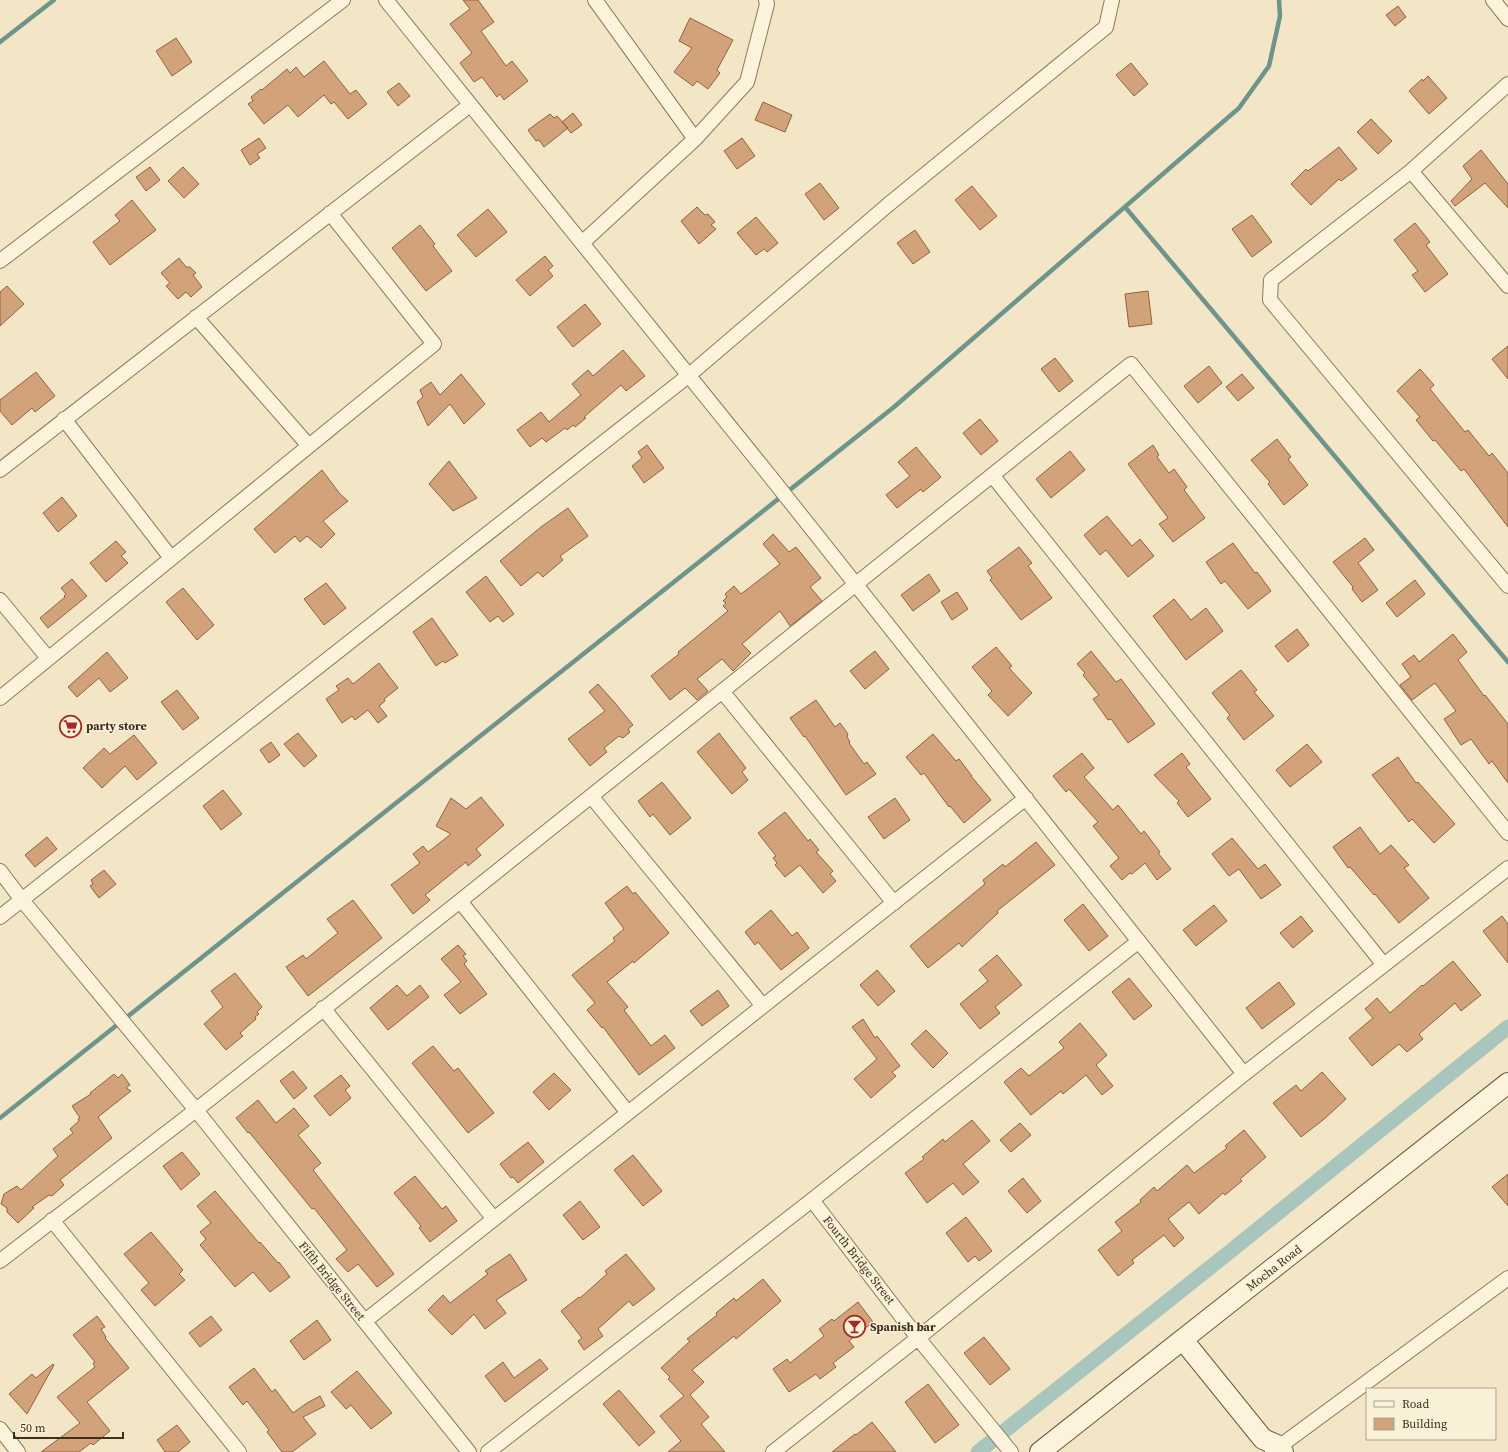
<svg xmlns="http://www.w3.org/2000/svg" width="1508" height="1452" viewBox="0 0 1508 1452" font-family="'Source Serif 4',serif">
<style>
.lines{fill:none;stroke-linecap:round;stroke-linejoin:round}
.stream{stroke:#6e948c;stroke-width:4.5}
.canal{stroke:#a8c5be;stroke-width:15}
.building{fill:#d2a27a;stroke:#90623e}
.street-casing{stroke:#8f785a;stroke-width:16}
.secondary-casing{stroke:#71593d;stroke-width:22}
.street{stroke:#fbf3db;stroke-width:14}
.secondary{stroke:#fbf3db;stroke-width:20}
.labels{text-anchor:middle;stroke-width:3;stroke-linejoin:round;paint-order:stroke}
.poi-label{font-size:12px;font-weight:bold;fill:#3e2f1f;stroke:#f8f0d7;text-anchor:start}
.street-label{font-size:12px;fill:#3e2f1f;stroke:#f8f0d7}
</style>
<rect width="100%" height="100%" fill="#f2e6c6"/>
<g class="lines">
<!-- stream -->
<path class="stream" d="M0 42 54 0
M1125 207 1508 662
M0 1118 894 407 1239 108 1269 66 1280 16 1279 0"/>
<!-- canal -->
<path class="canal" d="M978 1452 1227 1254 1508 1027"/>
</g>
<!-- building -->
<path class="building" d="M463 0H478L494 22 481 31 506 66 512 61 528 81 504 100 500 94 497 97 482 77 474 82 460 63 472 53 450 24 470 9Z
M1398 6 1406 17 1395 26 1386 15Z
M690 18 733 40 717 70 720 73 708 89 697 81 693 86 674 72 692 48 679 41Z
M176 38 192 62 172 76 156 51Z
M324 61 350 94 356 90 367 104 348 119 334 102 331 104 324 95 298 117 288 105 264 124 248 104 253 101 251 97 261 89 262 90 287 69 290 73 296 67 304 77Z
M1131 63 1148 84 1134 96 1116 75Z
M1428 76 1447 98 1429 114 1409 91 1422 79 1423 81Z
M399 83 410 96 398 106 387 92Z
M763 102 792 115 785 132 755 120Z
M573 113 582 125 571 133 562 122Z
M550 114 554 118 557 116 568 128 544 147 539 140 536 141 528 130Z
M1371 119 1392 141 1378 154 1357 132Z
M259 138 266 148 257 154 260 158 250 165 241 150Z
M742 138 755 156 737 169 724 151Z
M1339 147 1357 169 1341 181 1339 179 1311 205 1291 184 1306 169 1308 171Z
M1481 150 1508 184V208L1485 183 1455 206 1451 201 1472 179 1463 166Z
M150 167 160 180 146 191 136 177Z
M183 167 199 184 184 198 168 181Z
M820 183 839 208 824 220 805 194Z
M972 186 997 216 980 230 955 200Z
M132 200 156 230 110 265 93 242 120 221 115 215Z
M697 207 705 215 708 214 715 222 711 225 716 229 699 244 681 221Z
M488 209 507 232 476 257 457 235Z
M1252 215 1272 242 1252 257 1232 229Z
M756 217 778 243 767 252 764 249 756 255 737 233Z
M1415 223 1430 242 1426 245 1448 274 1425 292 1412 275 1418 271 1394 240Z
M420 225 435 244 433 246 452 271 426 291 392 248Z
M915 230 930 252 913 264 897 243Z
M545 256 553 266 548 270 553 276 530 296 516 280Z
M179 258 186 267H190L196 273 193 275 202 287 191 297 186 292 178 299 166 286 170 283 161 273Z
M7 286 24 304 0 326V292Z
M1148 291 1152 324 1129 327 1125 294Z
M585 304 601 324 573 347 557 327Z
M1508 346V379L1492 359Z
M623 350 645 376 626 391 621 385 584 417 586 418 575 427 573 425 567 430 565 428 546 442 542 438 530 447 517 430 541 412 549 422 581 395 572 384 588 370 593 376Z
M1055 358 1073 381 1059 392 1041 369Z
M1209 366 1222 383 1198 403 1184 386Z
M1420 369 1434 385 1430 389 1465 432 1468 430 1489 456 1492 453 1508 473V527L1464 469 1461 471 1435 440 1433 441 1416 420 1420 417 1397 391Z
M36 372 55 396 35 412 32 408 12 425 0 411V400Z
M461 374 485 404 464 424 450 404 428 426 417 402 423 397 420 390 431 382 440 395Z
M1242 374 1254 388 1238 401 1226 387Z
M980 419 998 441 981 455 963 433Z
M1277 439 1291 457 1288 459 1308 485 1284 505 1268 484 1270 482 1251 460Z
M647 445 664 468 644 483 632 466 642 458 638 452Z
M1153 445 1159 455 1157 457 1169 473 1174 469 1187 487 1184 490 1205 518 1173 542 1159 524 1168 518 1128 464Z
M916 447 941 477 923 492 921 489 897 508 886 495 910 476 898 462Z
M1070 451 1085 470 1051 498 1036 479Z
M449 461 477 498 453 511 429 484Z
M322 470 340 494 348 501 323 521 335 534 321 548 307 536 300 542 295 536 275 553 254 529Z
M62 497 77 516 58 532 43 513Z
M568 508 588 536 560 556 563 560 543 577 538 572 521 586 500 561 541 527Z
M1107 516 1132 546 1140 539 1154 556 1128 577 1106 550 1100 555 1084 535Z
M773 534 789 552 796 547 821 578 810 587 822 601 790 626 780 611 742 644 751 653 733 671 722 659 697 679 708 691 697 700 685 688 670 700 651 676 679 654 678 652 728 611 723 606 726 603 723 601 727 597 725 594 734 586 741 594 780 564 763 544Z
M1365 538 1374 550 1358 563 1378 590 1362 602 1352 589 1353 587 1333 562Z
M116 541 126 552 121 556 128 563 106 582 90 563Z
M1233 543 1255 573 1257 572 1271 591 1248 609 1225 581 1221 584 1206 562Z
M1019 547 1032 563 1028 566 1052 598 1021 620 990 580 992 578 987 571Z
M929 574 940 591 913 611 901 595Z
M486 576 514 614 503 622 498 616 490 622 466 592Z
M72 579 87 596 48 628 40 618 65 597 64 596 66 594 61 588Z
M1415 580 1425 594 1397 617 1386 603Z
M326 583 346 608 324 625 304 599Z
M183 588 214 625 197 640 166 602Z
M957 592 968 609 952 620 941 602Z
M1174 599 1191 620 1206 608 1223 631 1186 660 1153 616Z
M432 618 458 655 445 663 443 661 436 666 413 632Z
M1297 629 1309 645 1288 662 1275 646Z
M1453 634 1467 652 1458 660 1484 696 1485 695 1508 724V783L1492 761 1489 764 1471 739 1461 745 1444 719 1456 711 1435 683 1412 700 1400 685 1411 677 1402 664 1414 655 1419 662Z
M996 647 1012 666 1009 668 1032 693 1008 716 988 695 992 691 972 667Z
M875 651 889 669 865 689 850 671Z
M1091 651 1116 682 1121 679 1155 724 1128 743 1111 719 1108 720 1093 699 1099 695 1083 675 1085 673 1077 664Z
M107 652 128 678 110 692 99 678 77 697 68 687Z
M379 663 398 688 384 699 385 701 379 706 387 716 378 723 368 710 355 720 352 716 342 723 326 699 339 690 336 686 348 678 353 684Z
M1241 670 1257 690 1254 692 1274 716 1244 740 1227 718 1230 715 1212 693Z
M598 684 615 703 633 725 628 729 630 732 623 738 619 736 604 748 607 752 590 766 568 739 605 711 589 692Z
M177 690 199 718 183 730 161 702Z
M816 700 835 727 840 723 848 734 847 737 850 742 849 743 864 764 867 762 876 774 846 795 805 736 804 737 790 718Z
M298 733 317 756 304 767 284 744Z
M719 733 746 768 742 772 748 780 732 794 697 752Z
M933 734 956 761 959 759 972 776H971L991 800 964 823 950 806 949 807 924 773 921 775 906 757Z
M134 735 157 763 137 780 125 766 102 788 83 768 104 748 110 754Z
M271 742 280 755 269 763 260 750Z
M1307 744 1322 762 1290 787 1276 770Z
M1082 753 1094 768 1084 777 1113 810 1118 805 1141 834 1144 831 1160 852 1158 853 1171 869 1157 880 1145 863 1132 874 1130 873 1122 880 1110 866 1119 858 1093 826 1098 822 1069 789 1066 792 1053 776Z
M1182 753 1190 764 1186 767 1211 799 1188 817 1177 803 1179 801 1154 775Z
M1398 757 1416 783 1418 782 1455 824 1434 843 1412 819 1409 822 1372 775Z
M662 782 691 818 670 835 653 814 650 817 638 801Z
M223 790 242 814 221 830 203 806Z
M481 797 504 825 476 849 481 855 468 866 466 862 425 895 430 900 413 914 391 885 420 863 413 854 423 846 428 852 451 834 436 826 451 798 466 809Z
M895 798 910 820 884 839 868 817Z
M785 812 808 841 810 839 819 850 816 852 833 871 830 874 836 881 823 893 800 865 785 877 775 865 777 863 773 858 776 856 758 833Z
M1360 827 1380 854 1391 845 1409 865 1404 868 1429 898 1399 923 1375 894 1374 895 1350 867 1348 868 1333 847Z
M47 837 57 849 35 867 25 855Z
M1232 838 1258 869 1265 864 1281 885 1261 899 1239 869 1229 876 1212 854Z
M1036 842 1055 865 997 911 998 913 962 947 959 943 928 968 910 946 985 884 983 880 1003 864 1005 867Z
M104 870 116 884 99 898 90 886 93 884 91 880Z
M627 886 633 894 635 892 669 933 634 963 633 961 607 982 628 1007 624 1010 651 1046 665 1035 675 1048 639 1075 603 1027 602 1028 587 1010 595 1003 572 975 615 941 613 938 624 929 605 903Z
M353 900 382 938 308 996 286 967 303 955 306 959 338 933 327 919Z
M1083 904 1108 936 1089 951 1064 920Z
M1214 905 1227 921 1196 946 1183 930Z
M771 910 792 936 797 932 809 948 781 970 758 942 755 945 745 932Z
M1301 916 1313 931 1293 948 1280 933Z
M1502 916 1508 924V963L1483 931Z
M458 945 466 954 463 956 467 961 464 964 487 994 460 1014 444 995 461 982 441 959Z
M997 955 1022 985 995 1007 1000 1013 980 1029 960 1004 988 981 979 970Z
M1453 961 1481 995 1461 1011 1455 1003 1419 1034 1423 1039 1407 1052 1399 1044 1372 1066 1349 1038 1373 1018 1365 1009 1377 998 1390 1013 1422 985 1423 986Z
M877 970 895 991 878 1006 860 985Z
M235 973 262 1007 257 1012 259 1014 255 1017 256 1019 240 1033 243 1036 226 1050 204 1024 223 1007 211 991Z
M1129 978 1152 1006 1134 1020 1112 992Z
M1279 982 1295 1004 1262 1029 1246 1008Z
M397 985 407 996 420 985 429 997 388 1030 370 1008Z
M718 990 729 1006 702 1026 690 1011Z
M863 1019 875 1038 877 1036 900 1066 892 1072 896 1076 871 1098 854 1079 877 1059 852 1027Z
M1080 1023 1107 1055 1096 1065 1113 1086 1102 1095 1086 1075 1063 1094 1061 1091 1031 1115 1004 1082 1021 1068 1029 1076 1064 1048 1059 1042Z
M926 1030 948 1053 933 1068 911 1044Z
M433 1046 454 1071 458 1068 494 1113 468 1133 412 1063Z
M293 1071 307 1088 294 1099 280 1081Z
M1322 1072 1346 1099 1323 1120 1301 1137 1273 1103 1296 1085 1301 1091Z
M554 1073 571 1090 549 1110 533 1092Z
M114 1074 118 1078 122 1074 130 1085 126 1088 131 1091 98 1117 112 1138 60 1180 64 1185 52 1196 49 1195 32 1207 34 1208 18 1223 7 1212V1208L1 1204 4 1194 17 1186 21 1190 58 1156 53 1149 73 1133 70 1129 79 1121 78 1119 80 1118 72 1106 91 1094 90 1093Z
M341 1075 350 1086 345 1090 351 1098 330 1116 314 1096Z
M258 1100 276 1123 294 1108 309 1126 298 1135 321 1163 313 1170 394 1274 377 1287 358 1264 348 1272 336 1259 347 1250 314 1208 312 1209 249 1132 248 1133 236 1118Z
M972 1120 990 1141 963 1164 979 1182 963 1195 953 1183 927 1203 905 1173 924 1159 922 1157 943 1139 945 1142Z
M1020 1123 1031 1135 1011 1152 1000 1140Z
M1244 1130 1266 1157 1240 1179 1242 1181 1225 1195 1223 1193 1199 1214 1189 1202 1168 1219 1184 1238 1174 1247 1164 1235 1132 1260 1134 1263 1118 1276 1098 1250 1122 1231 1115 1222 1141 1202 1140 1200 1154 1187 1157 1191 1187 1165 1194 1173 1227 1148 1225 1146Z
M528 1142 544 1162 518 1183 513 1177 511 1178 500 1164Z
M182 1152 200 1174 181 1190 163 1166Z
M633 1155 662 1191 643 1206 614 1170Z
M1508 1174V1206L1492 1187Z
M415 1176 442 1209 446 1206 457 1221 430 1242 419 1228 421 1226 394 1193Z
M1023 1178 1041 1201 1027 1213 1008 1191Z
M215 1191 259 1243 260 1242 278 1263 279 1262 290 1277 270 1292 253 1272 235 1287 200 1245 206 1239 200 1232 211 1223 197 1206Z
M580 1201 600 1227 583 1240 563 1215Z
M966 1217 992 1251 979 1261 975 1256 968 1262 946 1233Z
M151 1232 183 1270 179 1274 185 1280 155 1306 141 1290 149 1283 124 1254Z
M510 1254 527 1280 496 1300 506 1313 485 1329 474 1314 452 1335 428 1310 443 1295 450 1303 488 1274 485 1271Z
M626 1254 655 1289 633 1306 629 1301 598 1329 603 1336 584 1350 578 1341 582 1338 561 1311 579 1297 580 1298 607 1274 605 1271Z
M763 1279 781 1301 736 1339 734 1336 692 1370 704 1382 690 1395 709 1417 701 1424 725 1452H668L681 1441 660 1416 684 1396 668 1379 670 1377 661 1368 690 1341 687 1339 717 1315 716 1313 734 1298 736 1301Z
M858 1302 873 1322 849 1341 854 1347 833 1363 836 1367 820 1379 816 1374 789 1392 773 1369 787 1359 790 1363 824 1336 819 1329 832 1319 834 1321Z
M97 1316 105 1327 101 1329 106 1337 105 1338 129 1368 87 1402 110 1431 93 1445 91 1443 79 1452H41L80 1423 57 1397 95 1367 93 1363 95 1362 73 1335Z
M211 1316 222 1330 200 1347 189 1333Z
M317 1320 331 1340 304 1360 290 1341Z
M984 1337 1010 1369 990 1385 964 1353Z
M540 1359 548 1369 505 1402 485 1376 503 1362 514 1378Z
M53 1364 54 1365 27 1414 9 1394 32 1374 36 1378Z
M254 1368 272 1392 275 1389 293 1413 307 1403 320 1396 325 1406 303 1417 316 1434 292 1452H282L267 1432 269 1430 247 1401 243 1405 229 1387Z
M357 1371 392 1413 371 1429 351 1405 346 1409 331 1392Z
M928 1384 959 1425 935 1443 905 1402Z
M619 1390 655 1432 639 1446 603 1404Z
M872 1422 896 1452H832L855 1434 856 1435Z
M177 1425 190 1442 178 1452H165L157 1440Z"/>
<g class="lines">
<defs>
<path id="street" d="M386 0 769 475 1244 1074
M595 0 695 139
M1493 0 1508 19
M1508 84 1411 171 1271 280 1270 300 1508 586
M1411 171 1508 286
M582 243 695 139 747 82 767 4 766 0
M0 261 343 0
M196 317 309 446
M64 419 171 558
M0 470 470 105
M992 475 1384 965
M0 600 48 658
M722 691 894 903
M0 698 434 344 330 213
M591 796 763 1006
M0 871 22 900 196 1110 469 1452
M460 901 628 1113
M0 917 688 376 889 204 1106 27 1112 0
M323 1008 494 1219
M812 1200 918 1338 1011 1452
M52 1220 239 1452
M0 1261 196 1110 460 901 1131 364 1508 833
M365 1321 1026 798
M0 1429 18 1452
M488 1452 812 1200 1139 941
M773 1452 918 1338 1244 1074 1508 868
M1272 1452 1508 1278"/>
<path id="secondary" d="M1183 1340 1263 1439 1279 1446 1283 1452
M1040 1452 1508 1083"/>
</defs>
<!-- street casing -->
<use href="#street" class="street-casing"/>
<!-- secondary casing -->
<use href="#secondary" class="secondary-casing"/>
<!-- street -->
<use href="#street" class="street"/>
<!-- secondary -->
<use href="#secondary" class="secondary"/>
</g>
<!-- icons -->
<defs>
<symbol id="supermarket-ring" viewBox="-11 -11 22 22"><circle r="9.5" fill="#f8f0d7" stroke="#a32a25" stroke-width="1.5"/><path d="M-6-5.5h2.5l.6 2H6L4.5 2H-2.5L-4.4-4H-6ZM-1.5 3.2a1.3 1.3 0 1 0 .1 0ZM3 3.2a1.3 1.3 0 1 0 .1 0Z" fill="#a32a25"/></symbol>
<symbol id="bar-ring" viewBox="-11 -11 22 22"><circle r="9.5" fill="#f8f0d7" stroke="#a32a25" stroke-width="1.5"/><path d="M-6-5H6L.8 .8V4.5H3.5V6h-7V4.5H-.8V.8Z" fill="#a32a25"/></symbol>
</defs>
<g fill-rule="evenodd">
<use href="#supermarket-ring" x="58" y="714" width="25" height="25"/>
<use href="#bar-ring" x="842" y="1314" width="25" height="25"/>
</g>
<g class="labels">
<!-- poi labels -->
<g class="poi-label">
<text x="86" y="730">party store</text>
<text x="870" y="1331">Spanish bar</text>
</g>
<!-- street labels -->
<g class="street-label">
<text transform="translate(859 1260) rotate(52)" y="4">Fourth Bridge Street</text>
<text transform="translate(1274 1268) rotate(-38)" y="4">Mocha Road</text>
<text transform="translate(332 1281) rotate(51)" y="4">Fifth Bridge Street</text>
</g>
</g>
<!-- legend -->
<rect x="1366" y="1388" width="130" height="52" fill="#f8f0d7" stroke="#aea38d"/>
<rect x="1374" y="1401" width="20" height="6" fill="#fbf3db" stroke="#aea38d"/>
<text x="1402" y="1408" font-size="12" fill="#3e2f1f">Road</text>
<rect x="1374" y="1418" width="20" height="12" fill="#d2a27a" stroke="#aea38d"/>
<text x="1402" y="1428" font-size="12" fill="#3e2f1f">Building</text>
<!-- scale -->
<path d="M14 1432v6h109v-6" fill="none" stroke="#3e2f1f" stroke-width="2"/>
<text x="20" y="1432" font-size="12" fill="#3e2f1f" stroke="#f8f0d7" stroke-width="3" paint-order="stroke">50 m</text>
</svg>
